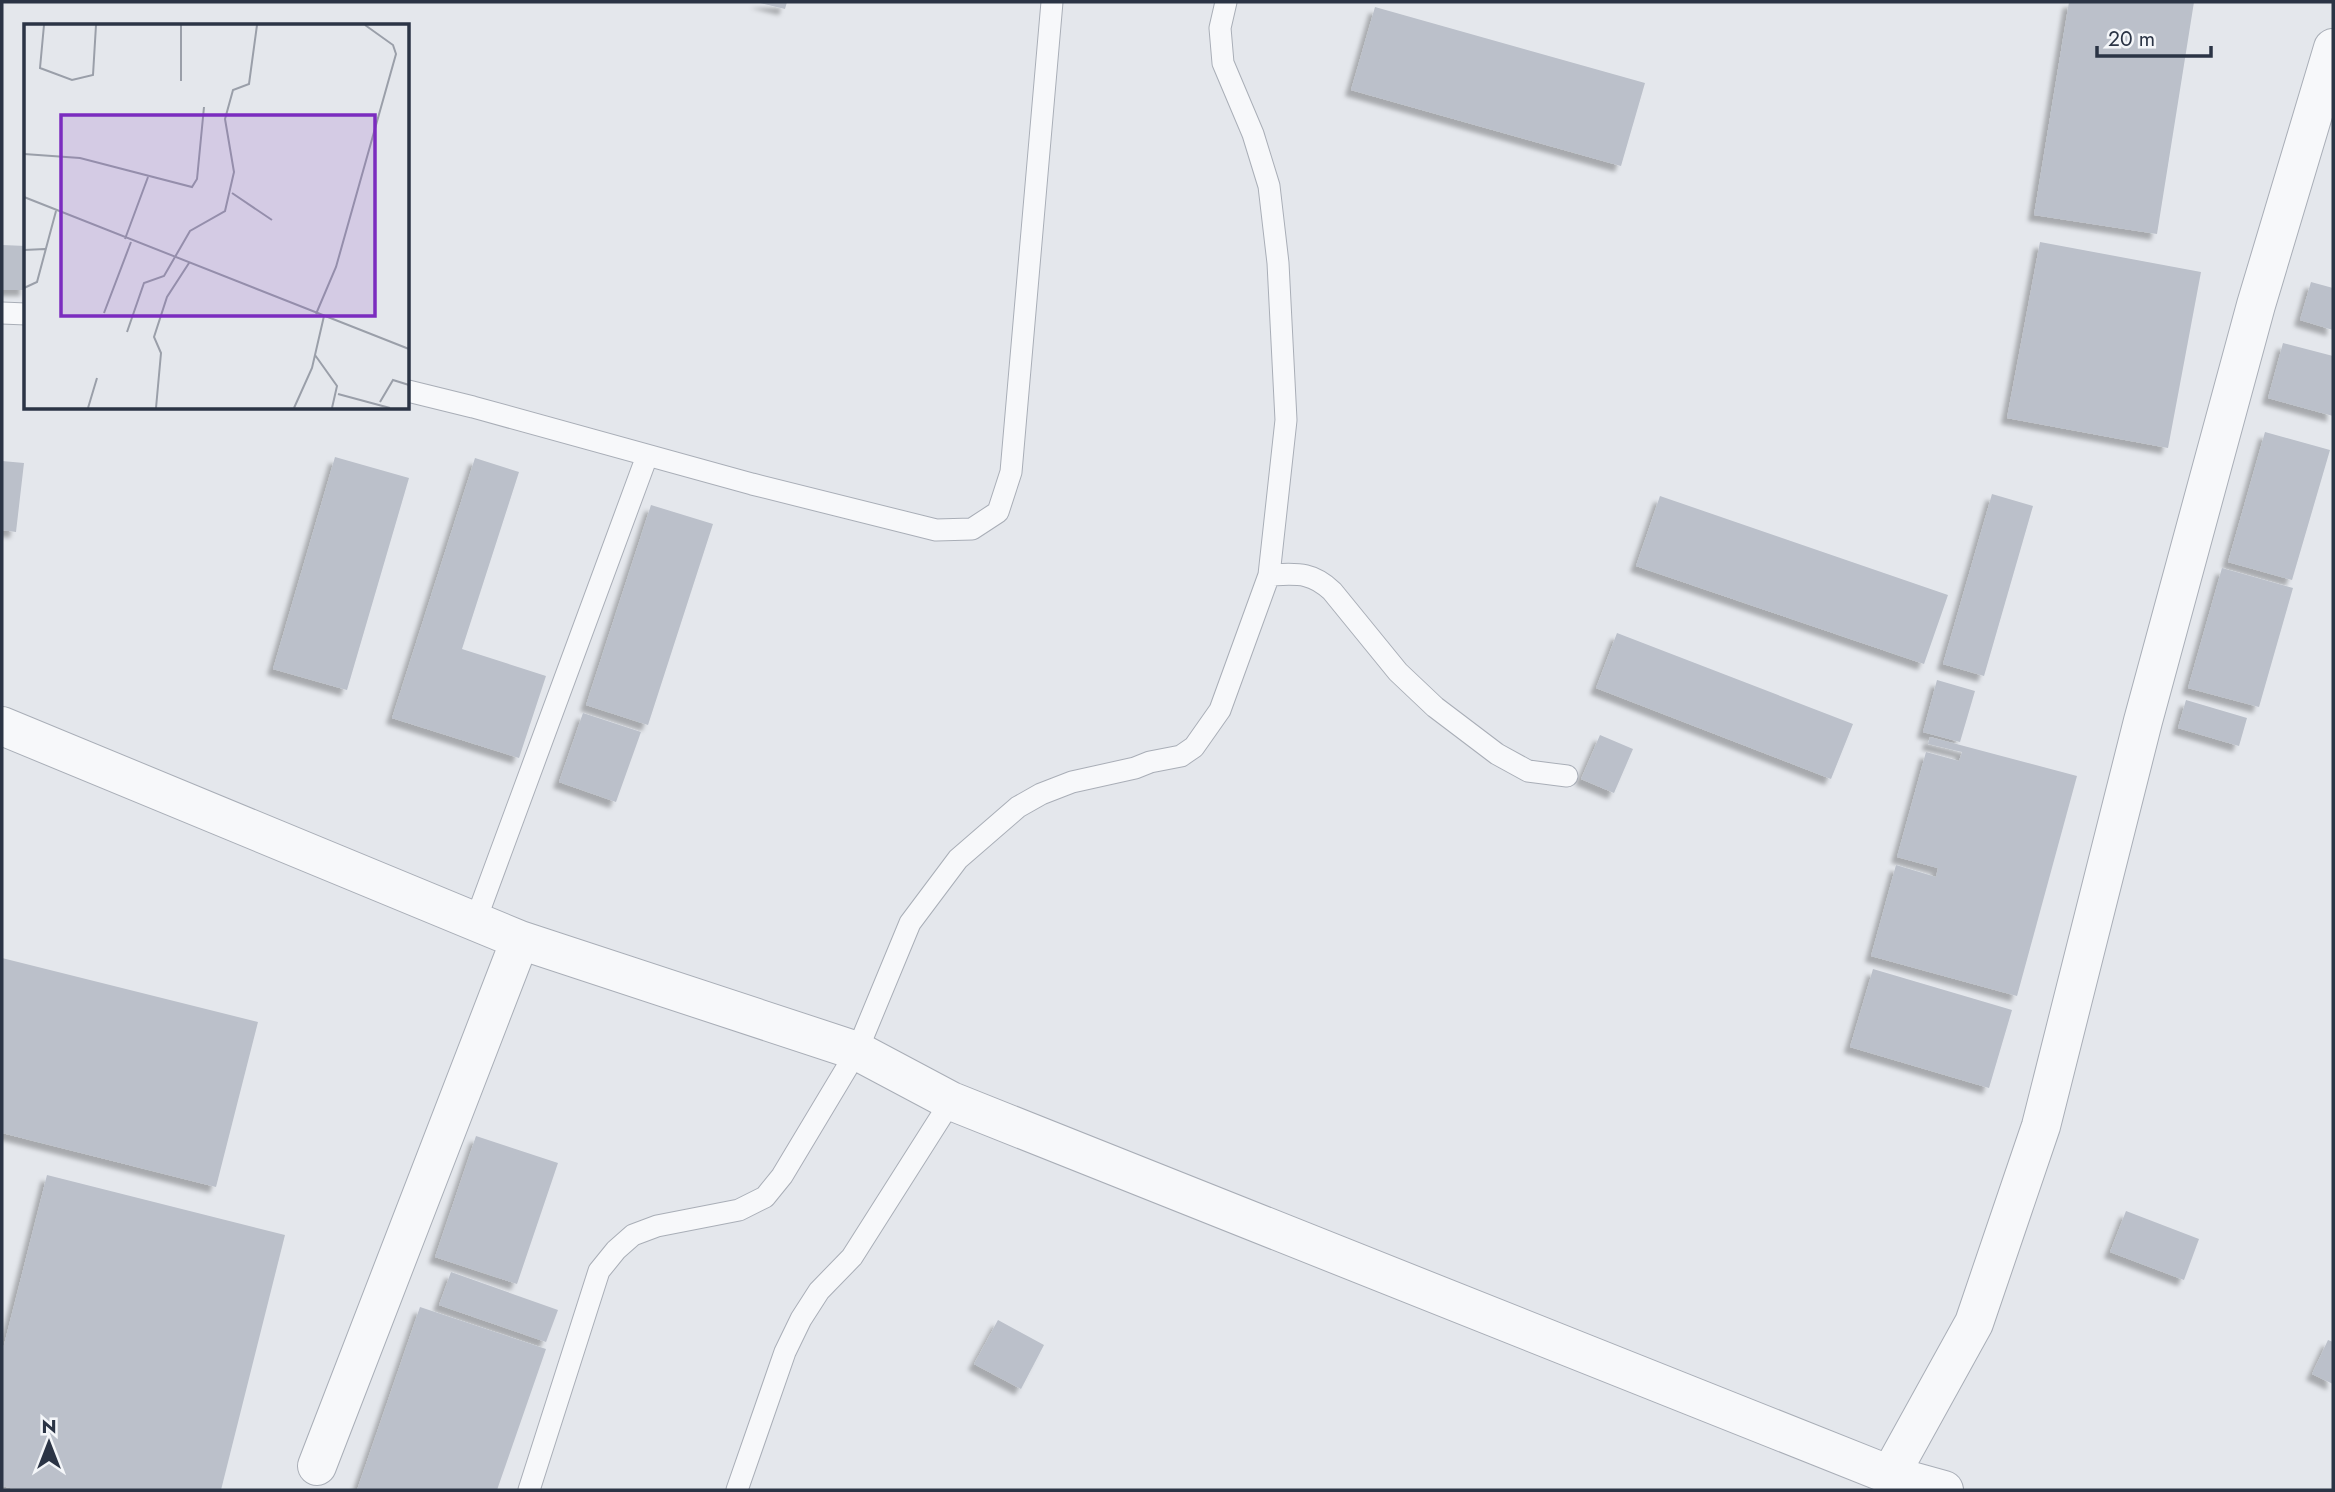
<svg xmlns="http://www.w3.org/2000/svg" width="2335" height="1492" viewBox="0 0 2335 1492" font-family="Jost,sans-serif">
<style>
.building{fill:#bbc0ca;filter:url(#shadow)}
.lines{fill:none;stroke-linecap:round;stroke-linejoin:round}
.service-casing{stroke:#a9aeb7;stroke-width:23}
.minor-casing{stroke:#a9aeb7;stroke-width:40}
.service{stroke:#f7f8fa;stroke-width:21}
.minor{stroke:#f7f8fa;stroke-width:38}
.inset-road{fill:none;stroke:#9a9fa9;stroke-width:2}
.view{fill:#7b2cbf;fill-opacity:0.15;stroke:#7b2cbf;stroke-width:3.5}
.inset-edge{fill:none;stroke:#2b3445;stroke-width:3.5}
</style>
<defs>
<filter id="shadow"><feDropShadow dx="-6" dy="6" stdDeviation="2" flood-color="#0004"/></filter>
</defs>
<rect width="100%" height="100%" fill="#e4e7ec"/>
<!-- building -->
<path class="building" d="M756 2H787L785 9Z
M2069 2H2194L2157 234 2034 215Z
M1375 7 1645 83 1621 166 1351 90Z
M2040 242 2201 272 2168 448 2007 418Z
M2 245 26 246V290H2Z
M2311 282 2333 288V330L2300 320Z
M2283 343 2333 356V416L2268 398Z
M2265 432 2330 450 2292 580 2228 562Z
M335 457 409 478 347 690 273 669Z
M475 458 519 472 462 649 546 676 519 758 392 718Z
M2 461 24 463 16 532 2 530Z
M1992 494 2033 506 1984 676 1943 664Z
M1660 496 1948 595 1924 664 1636 566Z
M651 505 713 524 648 725 586 705Z
M2222 568 2293 588 2259 707 2188 688Z
M1617 633 1853 724 1831 779 1596 688Z
M1937 680 1975 691 1960 742 1923 732Z
M2186 700 2247 718 2239 746 2178 728Z
M583 713 641 732 616 802 559 782Z
M1600 735 1633 749 1614 793 1581 779Z
M1930 737 2077 776 2017 996 1871 956 1896 865 1936 877 1938 868 1897 857 1926 752 1959 761 1962 752 1928 744Z
M2 958 258 1022 216 1187 2 1133Z
M1873 969 2012 1010 1989 1088 1850 1047Z
M476 1136 558 1163 517 1284 435 1257Z
M47 1175 285 1235 221 1490H18L2 1486V1353Z
M2126 1211 2199 1239 2184 1280 2110 1252Z
M451 1272 558 1310 546 1342 439 1305Z
M420 1307 546 1349 497 1490H357Z
M998 1320 1044 1345 1021 1389 974 1364Z
M2328 1340 2333 1342V1384L2312 1374Z"/>
<g class="lines">
<defs>
<path id="service" d="M2 313 26 314
M408 391 473 407 752 484 936 530 972 529 998 512 1011 472 1052 2
M1269 575C1296 574 1311 571 1332 591L1398 672 1435 707 1497 754 1528 771 1567 776
M475 922 647 456
M529 1490 599 1271 616 1250 633 1235 657 1226 739 1210 765 1197 782 1176 857 1051 910 923 958 859 1018 807 1041 794 1072 782 1135 768 1150 762 1181 756 1194 747 1220 710 1269 575 1286 420 1278 263 1269 186 1253 134 1223 63 1220 28 1226 2
M737 1490 785 1352 801 1319 819 1291 852 1257 951 1101"/>
<path id="minor" d="M2 726 520 940 857 1051 951 1101 1890 1475 1944 1490
M317 1466 520 940
M1890 1475 1974 1323 2041 1126 2143 721 2256 305 2333 48"/>
</defs>
<!-- service casing -->
<use href="#service" class="service-casing"/>
<!-- minor casing -->
<use href="#minor" class="minor-casing"/>
<!-- service -->
<use href="#service" class="service"/>
<!-- minor -->
<use href="#minor" class="minor"/>
</g>
<!-- overview -->
<g transform="translate(24 24)">
<rect width="385" height="385" fill="#e4e7ec"/>
<path class="inset-road" d="M20 1 16 44 48 56 69 51 72 1M157 1V57M0 130 56 134 168 163 173 155 180 83M208 169 248 196M0 173 385 325M101 215 124 153M0 226 21 225M0 264 13 258 32 187M80 289 107 218M292 290 312 243 372 30 369 21 341 1M103 308 120 259 140 252 166 207 201 187 210 148 201 95 209 66 225 60 233 1M291 331 313 362 308 384M314 370 366 384M356 378 369 356 385 361M64 384 73 354M132 384 137 329 130 313 143 273 165 239M270 384 288 344 300 292"/>
<path class="view" d="M37 91H351V292H37Z"/>
<rect width="385" height="385" class="inset-edge"/>
</g>
<!-- border -->
<rect width="2335" height="1492" fill="none" stroke="#2b3445" stroke-width="7"/>
<!-- north arrow -->
<g transform="translate(49 1443)" stroke="#f4f6f9" stroke-width="5" paint-order="stroke">
<path d="M0-5L12 26L0 18L-12 26Z" fill="#2b3445"/>
<text y="-10" font-size="19" font-weight="bold" text-anchor="middle" fill="#2b3445">N</text>
</g>
<!-- scale -->
<path d="M2097 46v10h114v-10" fill="none" stroke="#2b3445" stroke-width="3.5"/>
<text x="2108" y="46" font-size="21" fill="#2b3445" stroke="#f4f6f9" stroke-width="5" paint-order="stroke">20 m</text>
</svg>
